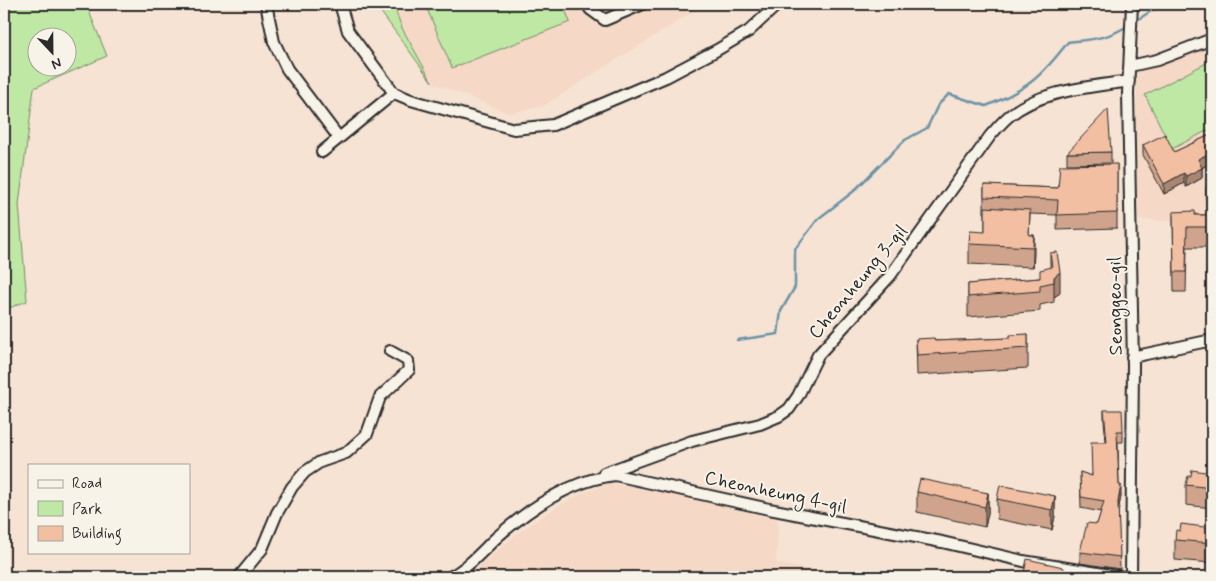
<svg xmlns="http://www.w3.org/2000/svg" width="1216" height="581" viewBox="0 0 1216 581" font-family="Mynerve,sans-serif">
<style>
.built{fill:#f5d8c5}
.green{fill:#bee8a4;stroke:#748a68;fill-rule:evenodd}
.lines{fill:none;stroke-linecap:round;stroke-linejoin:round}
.stream{stroke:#6d93a7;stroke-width:2.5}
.minor-casing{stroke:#2b2b2b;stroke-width:14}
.minor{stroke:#f7f3e8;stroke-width:10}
.wall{fill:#d0a48c;stroke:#2b2b2b}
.shaded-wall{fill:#a98672;stroke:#2b2b2b}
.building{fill:#f2bfa3;stroke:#2b2b2b}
.labels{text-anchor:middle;stroke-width:4;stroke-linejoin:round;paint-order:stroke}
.street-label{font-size:19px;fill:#2b2b2b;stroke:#f7f3e8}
</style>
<rect width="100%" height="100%" fill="#f6e3d3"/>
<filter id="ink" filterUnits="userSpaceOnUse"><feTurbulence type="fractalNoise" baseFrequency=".02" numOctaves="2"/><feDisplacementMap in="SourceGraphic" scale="10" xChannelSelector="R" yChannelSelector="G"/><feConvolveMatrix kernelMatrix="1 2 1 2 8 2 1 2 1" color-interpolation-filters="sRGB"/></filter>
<g filter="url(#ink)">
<!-- built -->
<path class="built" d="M393 4H705L543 106 509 113 432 82 402 28Z
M1212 45V224L1136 219 1137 72 1143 68 1151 67Z
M608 484 655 489 778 520 776 563 849 577H467L515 535 547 513 578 495Z"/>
<!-- green -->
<path class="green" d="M4 4H86L107 56 34 88 19 204 27 301 4 310ZM38 38H68V68H38Z
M375 4H393L402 28 432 82Z
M425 4H563L570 22 452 68Z
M1212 60V128L1172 149 1145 95Z"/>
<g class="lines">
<!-- stream -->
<path class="stream" d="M1134 22 1162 4
M737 340 778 334 781 311 795 287V249L818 219 854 191 905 140 927 128 938 105 949 94 986 106C1028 89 1041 77 1068 42 1094 39 1107 39 1129 25"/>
<defs>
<path id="minor" d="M266 4 274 42 287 69 339 138
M340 4 348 31 394 93 411 100 514 129 553 125 666 77 717 50 749 31 778 4
M588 4 590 9 605 20 643 4
M1130 66 1157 60 1212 39
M322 152 394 93
M1132 357 1212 340
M604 473 692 441 760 424 779 416 789 409 798 396 818 355 890 276 990 136C996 129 1002 122 1009 116 1040 90 1091 87 1129 81
M239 577 262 549 277 513 292 487 305 472 320 462 346 453 367 434 380 397 409 370 408 361 390 351
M450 577C468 568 483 550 497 537 530 508 571 480 615 475L769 509 942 542 1023 561 1123 577
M1131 577 1133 365 1128 93 1132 4"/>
</defs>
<!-- minor casing -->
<use href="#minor" class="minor-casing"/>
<!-- minor -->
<use href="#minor" class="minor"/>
</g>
<!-- wall -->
<path class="wall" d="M1212 134V162L1202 168V178L1186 187 1184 183 1164 194 1143 155V145L1174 152Z
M1111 152V163L1067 164V153Z
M1117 164V228L1057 230V215L1030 214 1029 235H1034L1033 267 969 264V244L985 232V213H984V185L1058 188Z
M1212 185V209L1206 199V188Z
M1173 212 1195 215H1212V247H1187L1186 292H1174Z
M1050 253 1060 293 1054 297V302L1040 305V311L968 317V284L1040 278 1050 268Z
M1028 334V368L917 375 916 339 935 341 1010 338Z
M1104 410 1123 431V442H1118L1119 485 1121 496 1118 511 1120 569 1080 563V552L1097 524 1101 512 1081 508 1080 472 1091 476 1106 442 1104 421Z
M1212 473V508L1186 505V485L1191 476Z
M917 492 988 493V513L985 527 917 512Z
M1055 496V516L1052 530 997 519V499Z
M1212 528V563L1175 560V540L1180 531Z"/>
<!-- shaded-wall -->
<path class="shaded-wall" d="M1212 152V162L1198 170V159Z
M1202 168V178L1186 187V176Z
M1184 173V183L1164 194V184Z
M1034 235V255L1033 267V247Z
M1060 272V293L1054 297V277Z
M1121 485V496L1118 513V502Z
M988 493V513L985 527V507Z
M1055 496V516L1052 530V510Z"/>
<!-- building -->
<path class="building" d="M1108 109 1111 152 1067 153Z
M1165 134 1174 152 1212 134V152L1198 159 1202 168 1186 176 1184 173 1164 184 1143 145Z
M1117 164V213L1057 215 1058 200 984 197V185L1058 188 1060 165Z
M1212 185V199L1206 188Z
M985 207 1030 210 1029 235H1034L1033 247 969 244 970 231 985 232Z
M1195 211V215H1212V227H1187L1186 272H1174L1173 212Z
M1057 252 1060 272 1054 277V282L1040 285V291L968 297V284L1040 278V270L1052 267 1050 253Z
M1028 334V348L917 355 916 339 934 338 935 341 1010 338V335Z
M1104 410H1122L1123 431H1117L1119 485H1121L1118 502 1120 557 1080 552 1087 523 1097 524 1104 501 1081 497 1080 472 1092 476 1091 442H1107Z
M1192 470 1212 473V488L1186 485 1188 476H1191Z
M920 479 988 493 985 507 917 492Z
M1000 485 1055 496 1052 510 997 499Z
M1181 524 1212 528V543L1175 540 1176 530 1180 531Z
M1027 559 1063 567 1065 571 1064 577H1023Z"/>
</g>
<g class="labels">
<!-- street labels -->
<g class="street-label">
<text transform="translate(857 281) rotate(-50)" y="7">Cheonheung 3-gil</text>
<text transform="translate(1114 306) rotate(-91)" y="7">Seonggeo-gil</text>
<text transform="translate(776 491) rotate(12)" y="7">Cheonheung 4-gil</text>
</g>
</g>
<!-- margin -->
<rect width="1216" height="581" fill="none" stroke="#f7f3e8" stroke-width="20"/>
<rect x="10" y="10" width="1196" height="561" fill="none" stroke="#2b2b2b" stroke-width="2" filter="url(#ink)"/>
<!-- legend -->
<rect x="28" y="464" width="162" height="90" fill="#f7f3e8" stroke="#a5a39c"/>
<rect x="38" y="480" width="25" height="8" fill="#f7f3e8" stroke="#a5a39c"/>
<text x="72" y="488" font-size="15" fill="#2b2b2b">Road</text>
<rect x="38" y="501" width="25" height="15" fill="#bee8a4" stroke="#a5a39c"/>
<text x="72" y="514" font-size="15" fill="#2b2b2b">Park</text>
<rect x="38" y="526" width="25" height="15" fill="#f2bfa3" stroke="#a5a39c"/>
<text x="72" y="538" font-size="15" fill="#2b2b2b">Building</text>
<!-- north arrow -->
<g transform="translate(52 52) rotate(158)"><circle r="24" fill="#f7f3e8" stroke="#a5a39c"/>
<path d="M0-4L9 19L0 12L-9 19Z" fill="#2b2b2b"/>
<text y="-8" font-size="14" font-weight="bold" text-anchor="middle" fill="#2b2b2b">N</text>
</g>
</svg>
